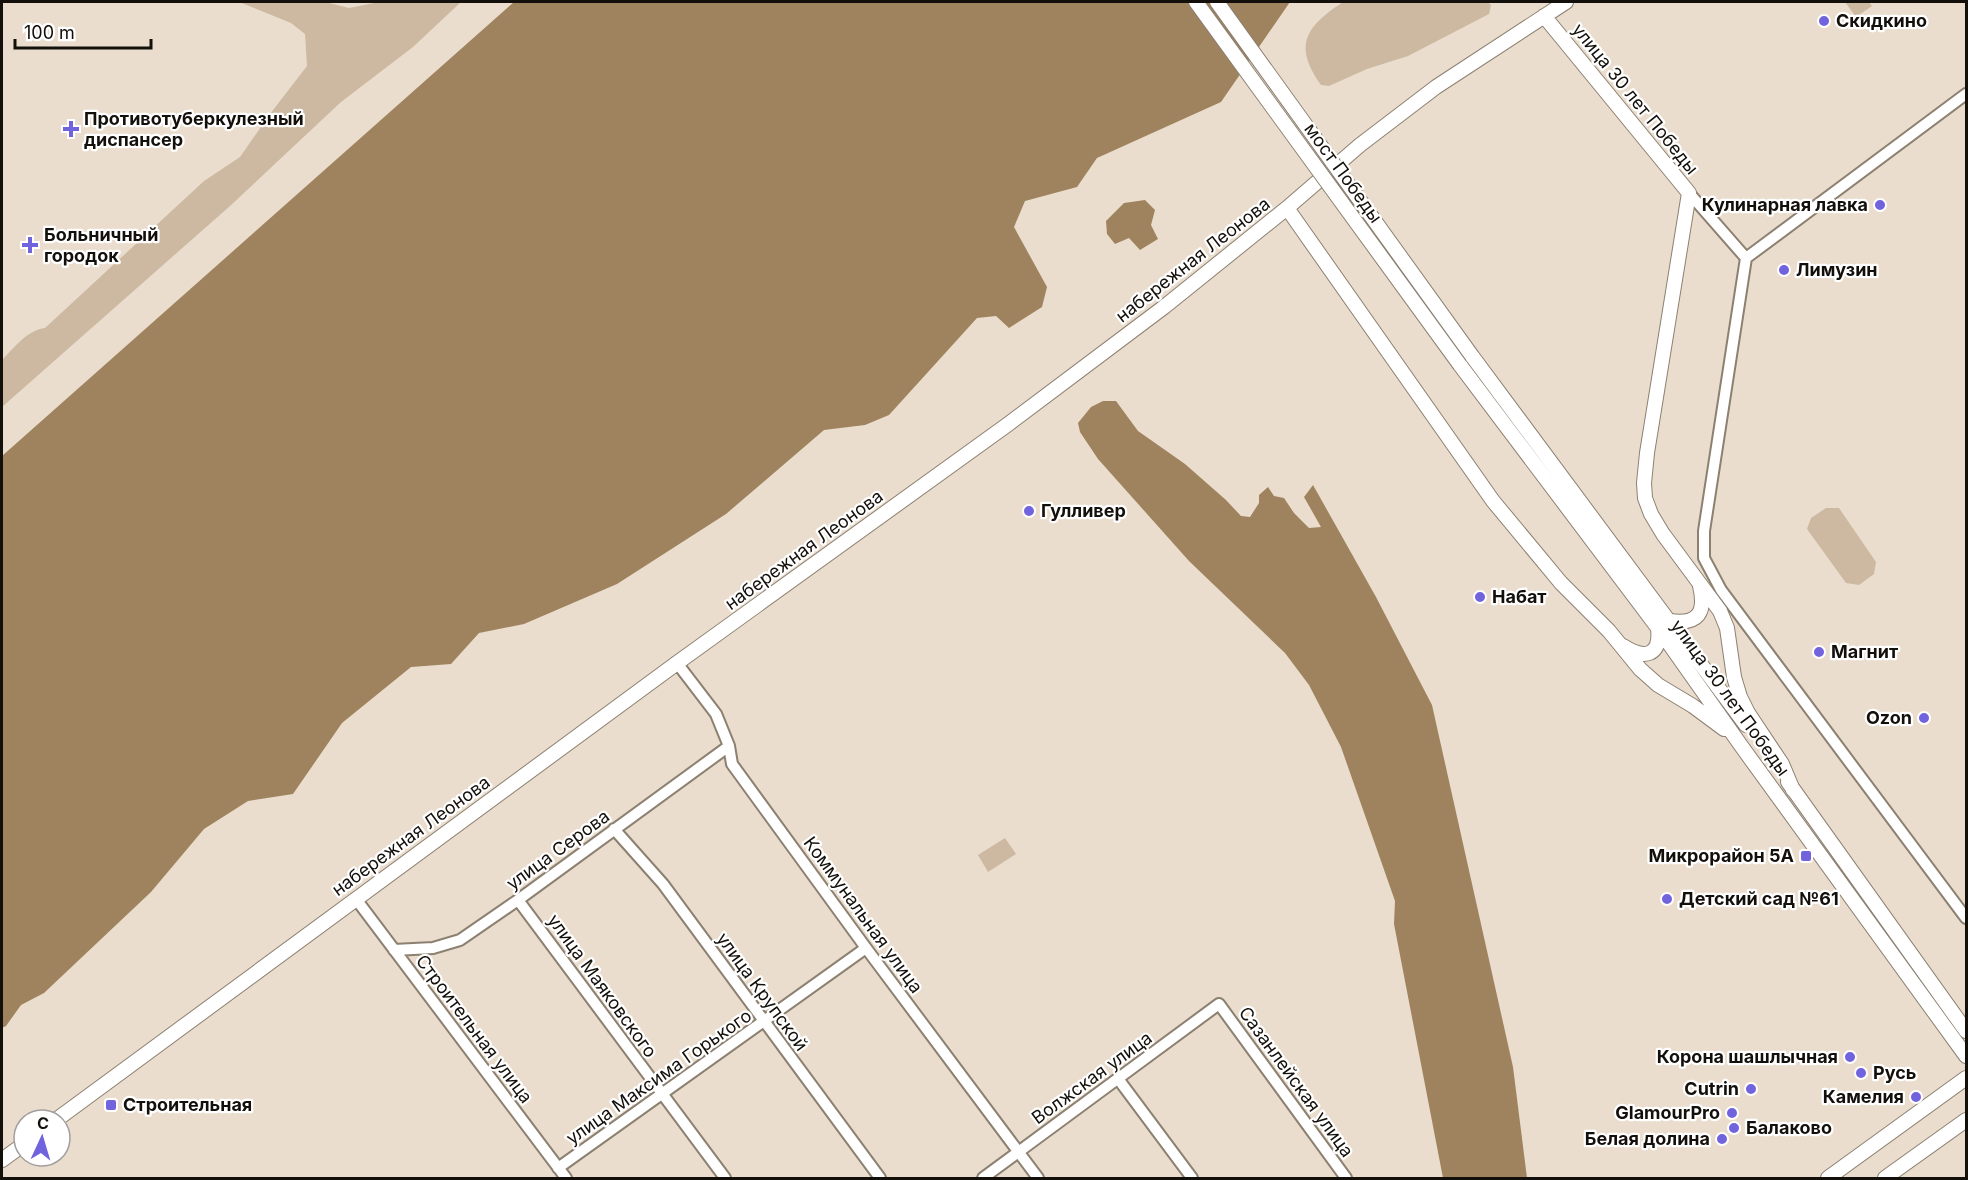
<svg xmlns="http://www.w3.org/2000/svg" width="1968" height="1180" viewBox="0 0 1968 1180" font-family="Inter,sans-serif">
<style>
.green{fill:#cdb9a1}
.water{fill:#9f835e}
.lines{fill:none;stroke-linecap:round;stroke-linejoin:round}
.minor-casing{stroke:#8c8071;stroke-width:14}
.major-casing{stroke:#8c8071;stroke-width:16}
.minor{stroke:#fff;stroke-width:10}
.major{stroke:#fff;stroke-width:14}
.major-bridge-casing{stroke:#8c8071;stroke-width:16;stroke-linecap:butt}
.major-bridge{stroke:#fff;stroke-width:14}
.poi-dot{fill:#7063dd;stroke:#fff;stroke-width:2}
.labels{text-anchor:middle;stroke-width:4.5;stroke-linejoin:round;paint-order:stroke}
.poi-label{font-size:18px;font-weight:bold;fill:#130f0a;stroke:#fff;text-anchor:start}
.street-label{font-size:18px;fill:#130f0a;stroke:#fff}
</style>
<rect width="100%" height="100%" fill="#eaddcd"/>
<!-- green -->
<path class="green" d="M239 2H325L349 8 379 2H461L413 47 341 102 230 206 2 407V360C14 348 27 330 45 328L204 181 240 157 270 114 307 66 305 34 291 23Z
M1343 2H1488L1491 5 1489 14 1408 56 1367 69 1329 86 1321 85C1293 46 1305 27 1343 2Z
M1845 2H1869L1872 6 1856 17Z
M1826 508H1839L1876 562 1874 574 1859 585 1846 583 1807 529 1811 518Z
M1005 838 1016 854 988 872 978 855Z"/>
<!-- water -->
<path class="water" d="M514 2H1290L1221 102 1097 158 1077 187 1025 201 1014 227 1047 287 1042 307 1009 328 996 316 977 318 889 415 865 425 824 430 726 514 617 584 524 624 479 633 451 664 411 667 342 723 293 794 248 801 204 829 151 892 44 993 21 1005 6 1026 2 1028V456Z
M1145 200 1155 210 1151 225 1158 239 1140 250 1129 238 1115 244 1107 234 1106 221 1124 203Z
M1103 401H1116L1138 431 1185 464 1226 500 1241 516 1250 517 1259 503V495L1268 487 1274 496 1284 498 1294 513 1309 528 1321 527 1304 497 1313 485 1376 597 1432 705 1513 1067 1527 1178H1443L1394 924 1395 901 1341 747 1309 685 1285 653 1189 561 1098 459 1080 432 1078 423 1091 407Z"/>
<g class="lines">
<defs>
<path id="minor" d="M1689 193 1746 258 1704 531V558L1721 590 1966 918
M1746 258 1966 94
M677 663 716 714 729 746 732 764 866 948 1038 1178
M614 829 663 884 880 1178
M356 899 566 1178
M518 900 725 1178
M394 950 433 948 460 940 518 900 729 746
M1119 1080 1192 1178
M558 1168 866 948
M983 1178 1219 1004 1346 1178"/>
<path id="major" d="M1544 16 1689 193 1647 453 1644 483 1645 498 1651 514 1663 534 1720 611 1727 628 1734 677 1740 697 1748 713 1782 764 1793 790
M1287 208 1493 501 1561 583 1609 631 1640 669 1658 685 1693 706 1724 729
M1472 356 1746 725
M1460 365 1658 628 1742 747 1966 1056
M1670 621C1699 625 1706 612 1700 586
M1623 646C1645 660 1661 656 1658 628
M1788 782 1966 1031
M56 1120 677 663 1007 425 1164 307 1287 208 1360 145 1436 87 1566 2
M2 1160 24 1144
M1828 1178 1966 1078
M1885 1178 1966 1120"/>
</defs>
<!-- minor casing -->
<use href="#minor" class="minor-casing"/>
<!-- major casing -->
<use href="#major" class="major-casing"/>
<!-- minor -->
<use href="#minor" class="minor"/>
<!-- major -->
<use href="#major" class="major"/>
<defs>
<path id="major-bridge" d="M1196 2 1460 365
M1217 2 1472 356"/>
</defs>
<!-- major-bridge casing -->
<use href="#major-bridge" class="major-bridge-casing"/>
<!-- major-bridge -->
<use href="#major-bridge" class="major-bridge"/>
</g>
<!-- markers -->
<g class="poi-dot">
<circle cx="1824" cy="21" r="6"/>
<path d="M68 120h6v6h6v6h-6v6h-6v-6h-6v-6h6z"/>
<circle cx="1880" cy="205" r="6"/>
<path d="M27 236h6v6h6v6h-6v6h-6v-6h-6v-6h6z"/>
<circle cx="1784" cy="270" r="6"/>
<circle cx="1029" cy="511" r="6"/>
<circle cx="1480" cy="597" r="6"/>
<circle cx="1819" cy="652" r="6"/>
<circle cx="1924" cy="718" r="6"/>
<rect x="1800" y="850" width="12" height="12" rx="3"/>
<circle cx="1667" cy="899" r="6"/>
<circle cx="1850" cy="1057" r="6"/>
<circle cx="1861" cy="1073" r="6"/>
<circle cx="1751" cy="1089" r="6"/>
<circle cx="1916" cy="1097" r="6"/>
<rect x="105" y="1099" width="12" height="12" rx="3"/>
<circle cx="1732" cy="1113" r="6"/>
<circle cx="1734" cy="1128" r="6"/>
<circle cx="1722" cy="1139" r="6"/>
</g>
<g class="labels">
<!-- poi labels -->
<g class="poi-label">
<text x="1836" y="27">Скидкино</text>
<text x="84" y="125">Противотуберкулезный<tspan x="84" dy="21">диспансер</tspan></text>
<text x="1868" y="211" text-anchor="end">Кулинарная лавка</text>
<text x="44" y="241">Больничный<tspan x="44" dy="21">городок</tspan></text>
<text x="1796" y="276">Лимузин</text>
<text x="1041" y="517">Гулливер</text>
<text x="1492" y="603">Набат</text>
<text x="1831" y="658">Магнит</text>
<text x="1912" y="724" text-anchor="end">Ozon</text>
<text x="1794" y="862" text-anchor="end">Микрорайон 5А</text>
<text x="1679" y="905">Детский сад №61</text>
<text x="1838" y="1063" text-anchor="end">Корона шашлычная</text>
<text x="1873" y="1079">Русь</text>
<text x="1739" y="1095" text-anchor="end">Cutrin</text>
<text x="1904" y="1103" text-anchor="end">Камелия</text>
<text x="123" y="1111">Строительная</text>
<text x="1720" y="1119" text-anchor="end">GlamourPro</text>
<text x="1746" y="1134">Балаково</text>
<text x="1710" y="1145" text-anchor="end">Белая долина</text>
</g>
<!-- street labels -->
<g class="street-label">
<text transform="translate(1635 99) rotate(51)" y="6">улица 30 лет Победы</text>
<text transform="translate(1343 173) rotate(54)" y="6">мост Победы</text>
<text transform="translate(1193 260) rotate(-38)" y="6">набережная Леонова</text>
<text transform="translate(804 550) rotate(-36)" y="6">набережная Леонова</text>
<text transform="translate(1730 698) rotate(54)" y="6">улица 30 лет Победы</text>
<text transform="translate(411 836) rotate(-36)" y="6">набережная Леонова</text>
<text transform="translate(558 850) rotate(-36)" y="6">улица Серова</text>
<text transform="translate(863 915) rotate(54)" y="6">Коммунальная улица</text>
<text transform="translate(602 986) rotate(54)" y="6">улица Маяковского</text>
<text transform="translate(762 992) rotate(54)" y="6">улица Крупской</text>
<text transform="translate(474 1029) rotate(53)" y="6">Строительная улица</text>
<text transform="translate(659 1077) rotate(-35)" y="6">улица Максима Горького</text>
<text transform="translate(1092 1078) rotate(-36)" y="6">Волжская улица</text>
<text transform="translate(1296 1082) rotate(54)" y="6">Сазанлейская улица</text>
</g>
</g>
<!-- border -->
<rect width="1968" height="1180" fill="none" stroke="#130f0a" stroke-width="6"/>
<!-- north arrow -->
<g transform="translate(42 1138) rotate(4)"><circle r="28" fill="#ffffff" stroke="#a19f9d" stroke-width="1.5"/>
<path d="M0-4.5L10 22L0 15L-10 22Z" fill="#7063dd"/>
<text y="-9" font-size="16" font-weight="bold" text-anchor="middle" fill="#130f0a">С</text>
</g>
<!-- scale -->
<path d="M15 39v9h136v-9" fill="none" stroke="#130f0a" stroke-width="3"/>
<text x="24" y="39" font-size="18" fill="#130f0a" stroke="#ffffff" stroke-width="4.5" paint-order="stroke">100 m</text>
</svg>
